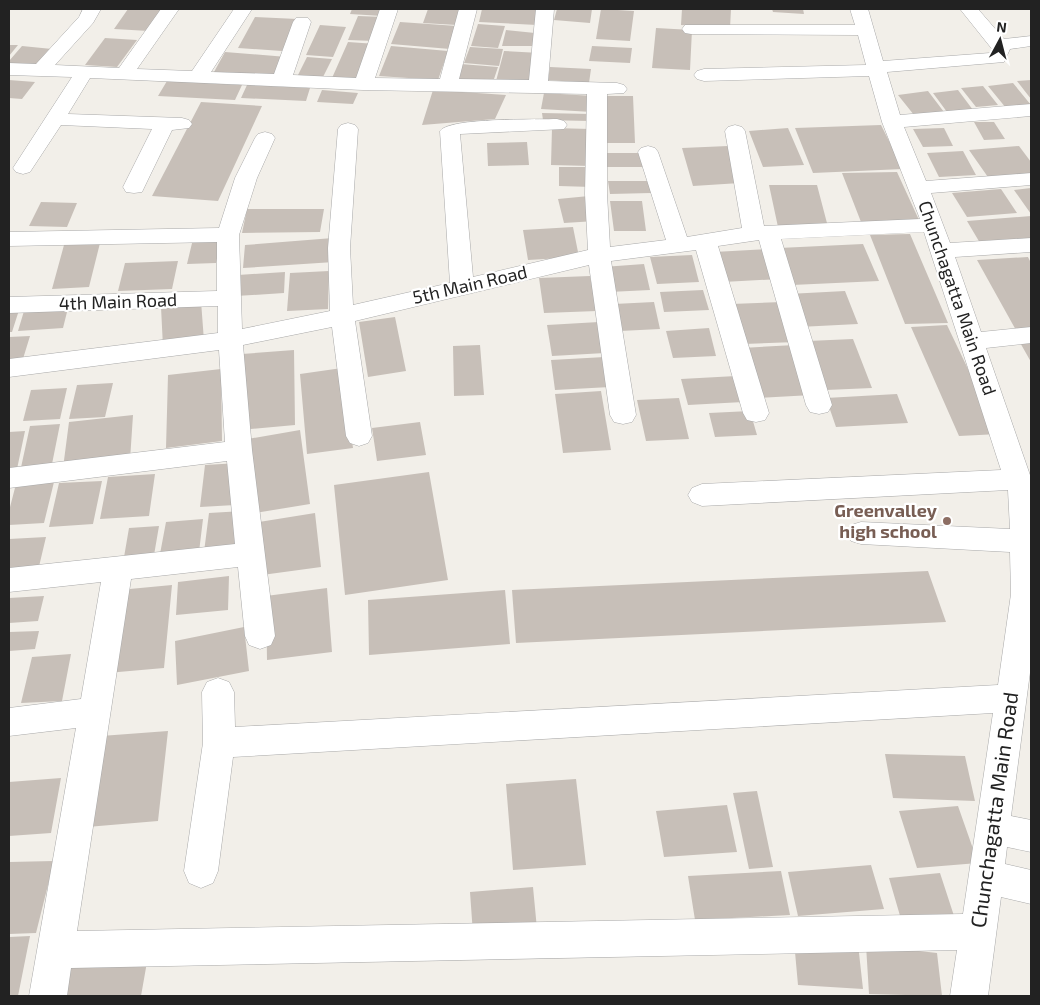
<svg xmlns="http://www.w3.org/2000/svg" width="1040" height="1005" viewBox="0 0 1040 1005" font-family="'Exo 2',sans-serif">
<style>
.building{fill:#c7bfb8}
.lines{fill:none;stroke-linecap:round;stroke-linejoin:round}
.minor-casing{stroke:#a9a9a9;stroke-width:1}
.minor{fill:#fff;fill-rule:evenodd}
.education-dot{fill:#8d6e63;stroke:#fff;stroke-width:2}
.labels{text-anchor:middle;stroke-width:4.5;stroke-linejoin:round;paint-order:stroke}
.street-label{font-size:18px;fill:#222;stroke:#fff}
.education-label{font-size:18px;font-weight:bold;fill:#785e54;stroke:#fff;text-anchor:end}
.near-street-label{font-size:21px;fill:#222;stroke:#fff}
</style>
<rect width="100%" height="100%" fill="#f2efe9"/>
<!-- building -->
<path class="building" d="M128 9H162L149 31 114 29Z
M352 9H384L382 16 350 14Z
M428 9H463L457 25 423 23Z
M482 9H540L537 25 479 22Z
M557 9H592L590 23 554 20Z
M601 9 634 11 630 41 596 39Z
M682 9H731L730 28 681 25Z
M772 9H803L804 14 773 12Z
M358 16 384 17 375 41 348 40Z
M255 17 297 19 282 51 238 48Z
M400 22 457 26 450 49 391 44Z
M478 24 505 26 498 48 471 46Z
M320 25 346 27 333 57 306 55Z
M656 28 692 30 690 70 652 68Z
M506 30 535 33 532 46H502Z
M105 38 137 40 117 67 85 65Z
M348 42 376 44 361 80 332 78Z
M9 45H18L9 56Z
M22 46 52 49 36 68 9 65V61Z
M391 46 448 51 438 80 379 76Z
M592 46 632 48 630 63 589 61Z
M470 47 503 49 499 66 464 63Z
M504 51 540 53 532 83 496 81Z
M225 52 287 57 276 77 214 72Z
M307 57 332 59 323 77 298 75Z
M461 64 498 67 492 85 455 81Z
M550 67 591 69 589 83 548 80Z
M9 80 35 82 22 99 9 98Z
M1031 80V99L1017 81Z
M167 81 242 85 235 100 158 96Z
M1013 83 1031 105 1006 108 988 86Z
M247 85 310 88 306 101 241 98Z
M983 86 998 105 976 107 961 88Z
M322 90 358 93 353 104 317 102Z
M433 90 506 95 495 119 422 125Z
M958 90 973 110 947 112 933 93Z
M928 91 944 112 914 115 898 95Z
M544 93 593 96 592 112 541 109Z
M602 96H633L635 143H603Z
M201 102 262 106 218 201 152 196Z
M542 113 591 114 590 121 543 120Z
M974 122H994L1005 139 984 140Z
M881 125 903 169 813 173 795 128Z
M552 128 591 129V166L551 165Z
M788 128 804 165 763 167 749 131Z
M944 128 953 146 923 147 913 129Z
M527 142 529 165 488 166 487 143Z
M728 146 740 183 693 186 682 148Z
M1019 146 1031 162V176L990 180 969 150Z
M963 151 976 175 939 177 927 153Z
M602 153H642L644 167H604Z
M559 167H592V187L559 186Z
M897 172 919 220 861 222 842 173Z
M608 181H648L651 193 610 194Z
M769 185H817L828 227H778Z
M1031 188V214L1014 190Z
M1001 189 1017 213 967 217 952 193Z
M589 196 596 221 564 223 558 199Z
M610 201H642L646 231H614Z
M41 202 77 203 67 227 29 226Z
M247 209H324L320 232 242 233Z
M1031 216V239L980 243 967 221Z
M573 227 579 257 528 260 523 230Z
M910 234 948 323 905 324 870 235Z
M333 238 334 262 243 268 245 245Z
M193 239H221L216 263 187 264Z
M100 243 89 287 52 289 64 245Z
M863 244 879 281 792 285 779 248Z
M769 249 780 279 723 282 714 252Z
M692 255 699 282 657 284 650 257Z
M1028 257 1031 263V331L1017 332 977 260Z
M178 261 172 289 118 291 125 263Z
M644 264 650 290 609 292 603 267Z
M329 271 328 309 287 311 290 273Z
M285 272 284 293 236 296 238 275Z
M590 276 597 311 544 313 539 278Z
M703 290 709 310 664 312 660 292Z
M845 291 858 324 799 327 788 294Z
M201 301 204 341 163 347 161 307Z
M654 302 660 329 620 331 614 304Z
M782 302 796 342 743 344 731 304Z
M9 307H20L12 332H9Z
M68 308 63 328 18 331 24 311Z
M395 317 406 371 368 377 359 322Z
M599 322 605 353 552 356 547 325Z
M947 325 999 434 959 436 911 327Z
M709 328 716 356 673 358 666 331Z
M30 336 22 362 9 363V337Z
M1031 338V362L1018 339Z
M853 339 872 388 826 390 808 341Z
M480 345 484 395 454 396 453 346Z
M795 345 812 395 757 398 742 348Z
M294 350 295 425 240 430 242 354Z
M605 357 610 387 555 390 551 360Z
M342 368 353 448 307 454 300 374Z
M221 369 222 441 166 448 168 375Z
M736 376 743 402 688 405 681 379Z
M113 383 105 417 69 419 77 385Z
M67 388 60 419 23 421 31 390Z
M601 391 611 450 563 453 555 394Z
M897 394 908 423 836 427 826 398Z
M679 398 689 439 646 441 637 400Z
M750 411 757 435 715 437 709 413Z
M133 415 130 460 63 468 69 422Z
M420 422 426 455 377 461 372 428Z
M60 424 51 469 20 472 30 426Z
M300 430 310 504 255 513 248 439Z
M25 431 17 469 9 470V432Z
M239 463 235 505 200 507 205 465Z
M429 472 448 580 345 595 334 485Z
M155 474 149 516 100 519 108 477Z
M102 481 93 524 49 527 59 483Z
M54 482 44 523 9 525V511L16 484Z
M243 511 240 549 204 552 209 513Z
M315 513 321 567 262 575 259 522Z
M203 519 199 552 160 554 166 522Z
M159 526 153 561 123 563 129 528Z
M46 537 37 575 9 576V539Z
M928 571 946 622 516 643 512 590Z
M229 576 228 610 176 615 178 582Z
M172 585 164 668 107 673 119 590Z
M327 588 332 652 267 660 266 596Z
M505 590 510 644 369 655 368 600Z
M44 596 38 621 9 623V598Z
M244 627 249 671 177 685 175 641Z
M39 631 35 649 9 651V632Z
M71 654 62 701 21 703 32 657Z
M168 731 158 821 87 827 101 736Z
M885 754 965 756 975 801 893 798Z
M61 778 51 833 9 836V782Z
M576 779 586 865 513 870 506 784Z
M757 791 773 867 749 869 733 793Z
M727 805 737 852 664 857 656 811Z
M958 806 978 863 917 868 899 811Z
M54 861 36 933 9 934V862Z
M871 865 884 909 798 916 788 872Z
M781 871 790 915 695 920 688 876Z
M940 873 956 922 903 926 889 878Z
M533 887 537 929 473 934 470 892Z
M30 936 18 996H9V937Z
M794 941 858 944 863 989 798 985Z
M866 945 937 953 942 996 869 994Z
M147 962 141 996H62L69 965Z"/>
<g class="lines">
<defs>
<path id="minor" d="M83 9H101L93 23 55 65 119 68 161 9H179L137 69 192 71 234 9H252L211 72 274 74 293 22 296 18H308L311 22 293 75 356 78 380 9H398L375 78 440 79 459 9H477L459 79 529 80 536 9H554L548 81 617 83 624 85 627 89 624 93 607 94V194L610 247 666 240 638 152 641 148 648 146 655 148 658 152 687 237 742 228 725 131 728 127 735 125 742 127 745 131 764 226 920 219 882 122 869 76 704 81 697 79 694 75 697 71 704 69 866 65 858 35 691 34 685 33 682 29 685 25H855L850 9H868L883 61 990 53 992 49 960 9H978L1004 39 1031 36V46L1010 49 1004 62 887 72 900 115 1031 104V116L904 127 926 181 1031 173V185L931 193 950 243 1031 238V252L955 257 981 332 1031 327V343L986 348 1031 478V665L1011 816 1031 820V852L1007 847 1005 864 1031 870V904L1001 897 988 996H950L957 950 71 968 67 996H29L76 728 9 736V708L81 699 101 582 9 592V568L235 544 227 461 9 488V468L225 442 219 350 9 377V359L218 333V306L9 313V297L217 291V242L9 246V232L219 228 235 178 255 138 258 134 265 132 272 134 275 138 257 178 239 235 242 329 330 311 328 248 338 129 341 125 348 123 355 125 358 129 350 248 353 305 450 283 440 131C450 117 537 120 557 119L564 121 567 125 564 129 460 134 473 277 588 250 585 194 587 94 363 90 90 78 68 114 182 118 189 120 192 124 189 128 172 130 142 192 134 193 126 192 123 187 152 129 61 125 30 172 23 174 16 172 13 168 72 77 9 75V63L36 64 79 17ZM924 232 1001 470 702 484 692 488 688 495 692 502 702 506 1008 490 1010 529 861 522 851 525 847 533 851 541 861 544 1010 552 1011 594 998 685 235 727 234 692 229 682 218 678 207 682 202 692 203 743 184 871 189 883 201 888 213 883 218 871 233 757 993 713 963 914 77 931 131 579 238 567 245 636 249 645 260 649 271 645 275 636 252 450 243 345 332 327 346 436 350 443 359 446 368 443 372 436 355 321 589 265 610 415 614 422 623 424 632 422 636 415 611 261 696 250 743 413 747 420 756 422 765 420 769 413 718 246 759 240 806 405 810 412 819 414 828 412 832 405 781 239Z"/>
</defs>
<!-- minor casing -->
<use href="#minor" class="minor-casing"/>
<!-- minor -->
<use href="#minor" class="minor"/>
</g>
<!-- markers -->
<circle class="education-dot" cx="947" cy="521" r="5"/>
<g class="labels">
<!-- street labels -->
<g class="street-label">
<text transform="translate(470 285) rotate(-13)" y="6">5th Main Road</text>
<text transform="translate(957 298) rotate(71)" y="6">Chunchagatta Main Road</text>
<text transform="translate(118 302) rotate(-2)" y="6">4th Main Road</text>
</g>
<!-- education labels -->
<g class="education-label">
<text x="937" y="517">Greenvalley<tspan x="937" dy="21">high school</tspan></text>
</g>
<!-- near-street labels -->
<g class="near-street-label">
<text transform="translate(995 810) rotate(-82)" y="7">Chunchagatta Main Road</text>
</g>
</g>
<!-- border -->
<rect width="1040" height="1005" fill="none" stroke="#222222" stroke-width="20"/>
<!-- north arrow -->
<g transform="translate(1000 40) rotate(7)" stroke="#ffffff" stroke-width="4" paint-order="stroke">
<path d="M0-4L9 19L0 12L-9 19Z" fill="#222222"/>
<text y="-8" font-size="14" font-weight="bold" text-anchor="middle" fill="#222222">N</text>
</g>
</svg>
